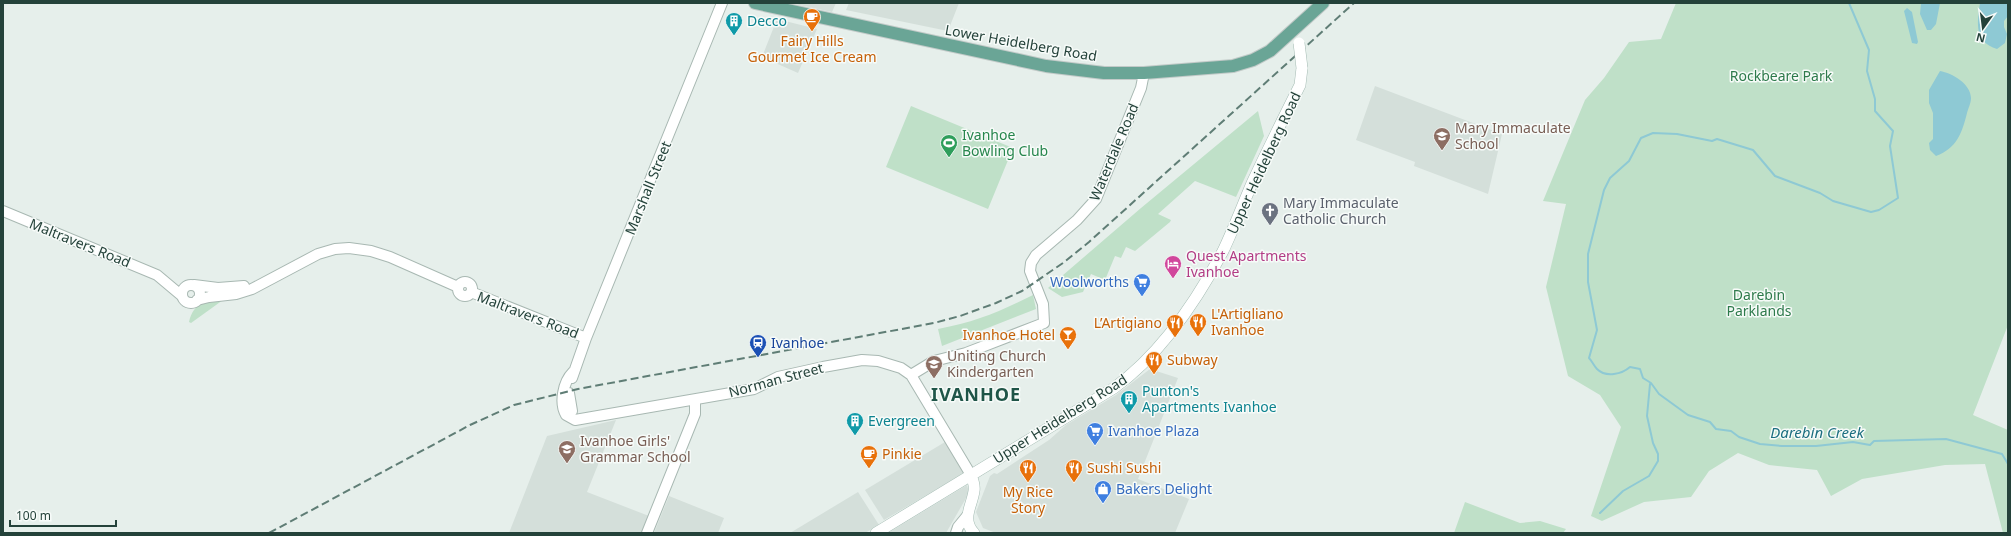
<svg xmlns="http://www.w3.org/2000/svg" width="2011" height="536" viewBox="0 0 2011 536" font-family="'Noto Sans',sans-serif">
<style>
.built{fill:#d4dfda}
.green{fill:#bfe0c8}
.water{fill:#8ec9d4}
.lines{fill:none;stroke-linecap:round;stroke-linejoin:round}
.stream{stroke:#8ec9d4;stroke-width:2}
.tertiary-casing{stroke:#a8b8b2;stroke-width:12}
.secondary-casing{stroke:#a4bbb3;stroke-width:12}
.primary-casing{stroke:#c2cac8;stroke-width:14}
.tertiary{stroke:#fff;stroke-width:10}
.secondary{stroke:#fff;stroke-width:11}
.primary{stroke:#6aa596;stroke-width:12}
.rail{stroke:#5f7d75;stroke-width:2;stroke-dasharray:8 4;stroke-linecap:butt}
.secondary-bridge-casing{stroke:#a4bbb3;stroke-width:12;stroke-linecap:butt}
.secondary-bridge{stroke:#fff;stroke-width:11}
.labels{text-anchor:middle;stroke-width:3;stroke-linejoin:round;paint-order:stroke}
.culture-label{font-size:14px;fill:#0d838f;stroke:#f7fbf9;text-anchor:start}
.food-label{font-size:14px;fill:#c56008;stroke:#f7fbf9;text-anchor:start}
.street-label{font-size:14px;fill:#24423a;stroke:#f7fbf9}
.park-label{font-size:14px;fill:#2d7a4b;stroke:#f7fbf9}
.education-label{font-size:14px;fill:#785e54;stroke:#f7fbf9;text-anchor:start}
.leisure-label{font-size:14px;fill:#27864d;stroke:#f7fbf9;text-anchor:start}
.worship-label{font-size:14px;fill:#5b616d;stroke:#f7fbf9;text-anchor:start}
.hotel-label{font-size:14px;fill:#b23c85;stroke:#f7fbf9;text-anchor:start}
.shop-label{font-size:14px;fill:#366cbe;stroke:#f7fbf9;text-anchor:start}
.transit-label{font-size:14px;fill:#164399;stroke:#f7fbf9;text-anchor:start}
.water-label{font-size:15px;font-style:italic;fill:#1c6f80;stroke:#f7fbf9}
.district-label{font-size:18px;font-weight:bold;letter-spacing:1px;fill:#1f5548;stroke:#f7fbf9}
</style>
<rect width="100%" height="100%" fill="#e6efeb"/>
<!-- built -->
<path class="built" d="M790 3H836L832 12Z
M849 3H959L948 31 846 10Z
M777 19 817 29 798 73 762 57Z
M1375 86 1502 134 1488 194 1414 166 1415 162 1356 140Z
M1150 369 1178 378 1138 479 1189 499 1175 533H996L983 528 976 512 990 476 994 473 997 474 1049 440 1066 425 1116 395Z
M616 420 587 492 649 516 642 533H509L547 436Z
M945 442 964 473 884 520 865 490Z
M967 485 969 493 946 533H888Z
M858 492 879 525 865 533H790Z
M669 496 724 518 718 533H654Z"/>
<!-- green -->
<path class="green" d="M1676 3H2008V325L1973 415 2008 430V533H2003L1985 464 1945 465 1862 479 1831 496 1817 470 1769 465 1738 453 1709 471 1691 497 1644 502 1602 521 1591 516 1621 427 1600 395 1568 376 1546 287 1566 204 1543 201 1585 100 1604 78 1629 42 1661 39Z
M911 106 1013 148 988 209 886 167Z
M1258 111 1264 136 1236 197 1195 181 1158 214 1171 220 1170 222 1135 251 1126 247 1121 258 1115 256 1105 280 1091 274 1083 292 1062 297 1048 288 1141 208Z
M1033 295 1036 309 942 346 938 329C976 322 999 312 1033 295Z
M223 300 191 323 189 322C194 301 205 303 223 300Z
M1465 502 1520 523 1540 521 1566 529 1563 533H1454Z"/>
<!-- water -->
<path class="water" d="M1921 3H1940L1936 24 1931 30H1927L1920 14Z
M1980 3H2008V16L2004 21V27L2007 34 2005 43 1997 49C1974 42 1977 23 1980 3Z
M1907 8 1912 12 1918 42 1917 44 1912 43 1904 11Z
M1940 71C1952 73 1971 84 1971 98 1971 103 1968 109 1967 113 1962 133 1957 148 1936 156L1930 150 1929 143 1933 139V113L1929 103V90Z"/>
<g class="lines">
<!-- stream -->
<path class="stream" d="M1849 3 1869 50 1867 71 1875 99V111L1893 131 1890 146 1898 198 1879 210 1871 212 1833 201 1820 193 1775 176 1753 150 1717 139 1712 141 1677 134 1653 133 1641 138 1629 161 1610 178 1604 190 1588 254V282L1597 330 1589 358C1592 361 1594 366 1597 369 1606 378 1622 374 1630 367L1640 369 1643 378 1651 383 1659 394 1688 415 1710 422 1716 429 1731 431 1739 437 1760 444 1782 446H1816L1853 442 1870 445 1874 441 1946 439 2002 454 2008 464
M1600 513 1623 491 1649 476 1658 461V454L1653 443 1647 416 1650 384"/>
<defs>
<path id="tertiary" d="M3 211 157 275 182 296
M458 289a7 7 0 1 1 14 0a7 7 0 1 1-14 0Z
M182 294a9 9 0 1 1 18 0a9 9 0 1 1-18 0Z
M194 285 218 288 244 286
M471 292 586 338
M197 300 209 297 236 294 252 289 318 254 335 249 349 248 371 251 390 257 458 287
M573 372C563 382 559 403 566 415L575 420 754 389 778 377 823 367 862 360 878 361 901 368 911 375 971 475
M911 375 934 361 966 353 1044 323 1043 304 1030 271 1031 263 1036 255 1077 220 1096 199 1141 88 1144 73
M572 378 586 338 722 3
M569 393 572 411
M647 533 695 414V400
M956 533 958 527 967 516"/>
<path id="secondary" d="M971 475C973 480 975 486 974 491 972 506 961 519 974 533
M876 533 1114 388C1161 354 1196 302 1223 251 1234 228 1243 204 1253 181 1268 149 1284 117 1300 85L1302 68"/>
<path id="primary" d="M755 3 1046 66 1104 73H1144L1233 66 1253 60 1270 51 1323 3"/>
</defs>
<!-- tertiary casing -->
<use href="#tertiary" class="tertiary-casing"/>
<!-- secondary casing -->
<use href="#secondary" class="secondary-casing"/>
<!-- primary casing -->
<use href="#primary" class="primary-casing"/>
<!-- tertiary -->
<use href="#tertiary" class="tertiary"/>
<!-- secondary -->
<use href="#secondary" class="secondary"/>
<!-- primary -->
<use href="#primary" class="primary"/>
<!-- rail -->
<path class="rail" d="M269 533 470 425 514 405 578 389 934 323 960 316 996 303 1022 291 1063 263 1089 242 1354 3"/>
<defs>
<path id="secondary-bridge" d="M1299 43 1302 68"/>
</defs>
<!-- secondary-bridge casing -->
<use href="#secondary-bridge" class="secondary-bridge-casing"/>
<!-- secondary-bridge -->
<use href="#secondary-bridge" class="secondary-bridge"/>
</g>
<!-- icons -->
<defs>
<symbol id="cafe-pin" viewBox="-11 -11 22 30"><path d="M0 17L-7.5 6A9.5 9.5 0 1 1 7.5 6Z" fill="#e8710a" stroke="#f7fbf9"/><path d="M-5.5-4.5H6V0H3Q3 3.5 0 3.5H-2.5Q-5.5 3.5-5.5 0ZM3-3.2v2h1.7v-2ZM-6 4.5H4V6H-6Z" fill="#fff"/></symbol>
<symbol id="building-pin" viewBox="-11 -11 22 30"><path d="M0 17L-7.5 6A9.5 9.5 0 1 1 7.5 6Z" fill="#0f9aa8" stroke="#f7fbf9"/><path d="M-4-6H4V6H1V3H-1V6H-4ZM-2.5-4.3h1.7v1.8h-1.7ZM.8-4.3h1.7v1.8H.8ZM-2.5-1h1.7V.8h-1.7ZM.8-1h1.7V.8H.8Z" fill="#fff"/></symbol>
<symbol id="school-pin" viewBox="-11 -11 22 30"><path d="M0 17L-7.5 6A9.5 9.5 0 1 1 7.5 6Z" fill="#8d6e63" stroke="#f7fbf9"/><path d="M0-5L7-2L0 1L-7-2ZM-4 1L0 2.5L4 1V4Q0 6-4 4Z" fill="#fff"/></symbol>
<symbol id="stadium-pin" viewBox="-11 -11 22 30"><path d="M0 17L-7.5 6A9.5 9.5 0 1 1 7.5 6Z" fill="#2e9e5b" stroke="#f7fbf9"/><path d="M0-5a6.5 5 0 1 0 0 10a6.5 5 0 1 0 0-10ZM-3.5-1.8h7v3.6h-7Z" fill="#fff"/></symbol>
<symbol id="church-pin" viewBox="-11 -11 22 30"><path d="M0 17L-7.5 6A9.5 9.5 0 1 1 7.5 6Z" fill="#6b7280" stroke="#f7fbf9"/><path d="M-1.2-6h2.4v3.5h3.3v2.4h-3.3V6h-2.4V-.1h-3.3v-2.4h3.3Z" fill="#fff"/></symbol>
<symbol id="hotel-pin" viewBox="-11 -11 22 30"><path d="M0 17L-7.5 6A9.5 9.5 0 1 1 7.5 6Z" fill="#d1479c" stroke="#f7fbf9"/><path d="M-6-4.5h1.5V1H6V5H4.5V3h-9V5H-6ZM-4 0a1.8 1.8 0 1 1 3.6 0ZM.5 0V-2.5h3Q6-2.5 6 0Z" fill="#fff"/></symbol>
<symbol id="supermarket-pin" viewBox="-11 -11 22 30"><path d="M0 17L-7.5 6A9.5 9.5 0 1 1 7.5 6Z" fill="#3f7fe0" stroke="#f7fbf9"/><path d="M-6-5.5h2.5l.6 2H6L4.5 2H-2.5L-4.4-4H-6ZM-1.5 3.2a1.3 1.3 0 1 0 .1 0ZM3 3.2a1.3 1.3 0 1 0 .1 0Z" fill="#fff"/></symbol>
<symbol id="restaurant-pin" viewBox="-11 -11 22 30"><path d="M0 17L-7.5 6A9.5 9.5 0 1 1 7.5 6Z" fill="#e8710a" stroke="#f7fbf9"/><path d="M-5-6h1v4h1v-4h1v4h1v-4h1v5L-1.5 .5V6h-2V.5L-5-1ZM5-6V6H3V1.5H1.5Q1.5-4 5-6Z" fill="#fff"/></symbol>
<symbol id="bar-pin" viewBox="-11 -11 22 30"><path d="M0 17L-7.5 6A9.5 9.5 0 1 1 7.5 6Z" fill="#e8710a" stroke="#f7fbf9"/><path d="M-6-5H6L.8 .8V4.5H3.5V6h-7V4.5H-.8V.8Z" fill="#fff"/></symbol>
<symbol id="station-pin" viewBox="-11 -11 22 30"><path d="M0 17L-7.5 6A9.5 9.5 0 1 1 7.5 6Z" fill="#1a4fb4" stroke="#f7fbf9"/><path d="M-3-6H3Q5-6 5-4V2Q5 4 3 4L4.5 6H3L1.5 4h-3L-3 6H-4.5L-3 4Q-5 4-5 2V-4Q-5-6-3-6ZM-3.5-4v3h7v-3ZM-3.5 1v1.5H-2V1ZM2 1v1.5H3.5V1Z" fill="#fff"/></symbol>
<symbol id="shop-pin" viewBox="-11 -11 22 30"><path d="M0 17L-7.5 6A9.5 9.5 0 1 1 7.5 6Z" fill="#3f7fe0" stroke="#f7fbf9"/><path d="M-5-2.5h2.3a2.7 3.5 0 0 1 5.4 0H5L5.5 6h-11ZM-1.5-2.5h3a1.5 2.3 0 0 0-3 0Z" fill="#fff"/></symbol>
</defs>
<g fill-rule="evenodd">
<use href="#cafe-pin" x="802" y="7" width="20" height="27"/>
<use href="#building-pin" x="724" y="11" width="20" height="27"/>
<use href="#school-pin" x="1432" y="126" width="20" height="27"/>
<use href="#stadium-pin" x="939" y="133" width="20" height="27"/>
<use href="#church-pin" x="1260" y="201" width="20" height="27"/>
<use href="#hotel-pin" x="1163" y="254" width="20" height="27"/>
<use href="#supermarket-pin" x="1132" y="272" width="20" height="27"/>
<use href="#restaurant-pin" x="1188" y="312" width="20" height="27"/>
<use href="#restaurant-pin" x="1165" y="313" width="20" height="27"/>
<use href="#bar-pin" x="1058" y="325" width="20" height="27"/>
<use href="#station-pin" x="748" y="333" width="20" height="27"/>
<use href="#restaurant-pin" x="1144" y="350" width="20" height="27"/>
<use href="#school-pin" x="924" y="354" width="20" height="27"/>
<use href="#building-pin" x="1119" y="389" width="20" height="27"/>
<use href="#building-pin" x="845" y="411" width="20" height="27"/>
<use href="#supermarket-pin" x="1085" y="421" width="20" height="27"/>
<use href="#school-pin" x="557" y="439" width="20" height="27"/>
<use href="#cafe-pin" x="859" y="444" width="20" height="27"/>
<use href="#restaurant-pin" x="1018" y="458" width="20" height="27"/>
<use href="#restaurant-pin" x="1064" y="458" width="20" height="27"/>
<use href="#shop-pin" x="1093" y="479" width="20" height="27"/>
</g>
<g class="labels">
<!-- culture labels -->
<g class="culture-label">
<text x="747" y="26">Decco</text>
<text x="1142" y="396">Punton's<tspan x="1142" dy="16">Apartments Ivanhoe</tspan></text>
<text x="868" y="426">Evergreen</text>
</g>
<!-- food labels -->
<g class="food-label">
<text x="812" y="46" text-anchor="middle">Fairy Hills<tspan x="812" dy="16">Gourmet Ice Cream</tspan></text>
<text x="1211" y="319">L'Artigliano<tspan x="1211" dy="16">Ivanhoe</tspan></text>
<text x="1162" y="328" text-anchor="end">L’Artigiano</text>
<text x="1055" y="340" text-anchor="end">Ivanhoe Hotel</text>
<text x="1167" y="365">Subway</text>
<text x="882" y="459">Pinkie</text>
<text x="1087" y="473">Sushi Sushi</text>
<text x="1028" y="497" text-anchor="middle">My Rice<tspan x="1028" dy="16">Story</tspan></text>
</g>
<!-- street labels -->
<g class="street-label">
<text transform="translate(1021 43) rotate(10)" y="5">Lower Heidelberg Road</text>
<text transform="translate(1114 152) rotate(-67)" y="5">Waterdale Road</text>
<text transform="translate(1264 163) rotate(-65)" y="5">Upper Heidelberg Road</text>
<text transform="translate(648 188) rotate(-68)" y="5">Marshall Street</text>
<text transform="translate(80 243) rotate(22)" y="5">Maltravers Road</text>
<text transform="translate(528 315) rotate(21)" y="5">Maltravers Road</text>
<text transform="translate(776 380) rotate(-15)" y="5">Norman Street</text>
<text transform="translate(1060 419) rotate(-32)" y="5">Upper Heidelberg Road</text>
</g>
<!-- park labels -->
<g class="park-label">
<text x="1781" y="81">Rockbeare Park</text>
<text x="1759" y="300">Darebin<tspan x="1759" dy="16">Parklands</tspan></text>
</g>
<!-- education labels -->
<g class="education-label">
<text x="1455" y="133">Mary Immaculate<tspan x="1455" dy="16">School</tspan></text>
<text x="947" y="361">Uniting Church<tspan x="947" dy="16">Kindergarten</tspan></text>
<text x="580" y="446">Ivanhoe Girls'<tspan x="580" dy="16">Grammar School</tspan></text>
</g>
<!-- leisure labels -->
<g class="leisure-label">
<text x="962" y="140">Ivanhoe<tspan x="962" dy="16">Bowling Club</tspan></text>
</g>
<!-- worship labels -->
<g class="worship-label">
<text x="1283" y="208">Mary Immaculate<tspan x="1283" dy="16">Catholic Church</tspan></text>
</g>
<!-- hotel labels -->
<g class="hotel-label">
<text x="1186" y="261">Quest Apartments<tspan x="1186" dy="16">Ivanhoe</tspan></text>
</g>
<!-- shop labels -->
<g class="shop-label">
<text x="1129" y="287" text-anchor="end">Woolworths</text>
<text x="1108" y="436">Ivanhoe Plaza</text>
<text x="1116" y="494">Bakers Delight</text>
</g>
<!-- transit labels -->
<g class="transit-label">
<text x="771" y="348">Ivanhoe</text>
</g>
<!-- water labels -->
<g class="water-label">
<text x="1817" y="438">Darebin Creek</text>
</g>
<!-- district labels -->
<g class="district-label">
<text x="976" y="401">IVANHOE</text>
</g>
</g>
<!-- border -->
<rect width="2011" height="536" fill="none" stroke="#24423a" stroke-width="8"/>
<!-- north arrow -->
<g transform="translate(1983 28) rotate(194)" stroke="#f7fbf9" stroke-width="3" paint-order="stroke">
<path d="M0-3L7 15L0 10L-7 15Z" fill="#24423a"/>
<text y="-6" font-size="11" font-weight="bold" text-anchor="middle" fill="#24423a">N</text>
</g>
<!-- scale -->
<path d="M10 520v6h106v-6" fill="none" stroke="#24423a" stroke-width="2"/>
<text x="16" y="520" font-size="12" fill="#24423a" stroke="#f7fbf9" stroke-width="3" paint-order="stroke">100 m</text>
</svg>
